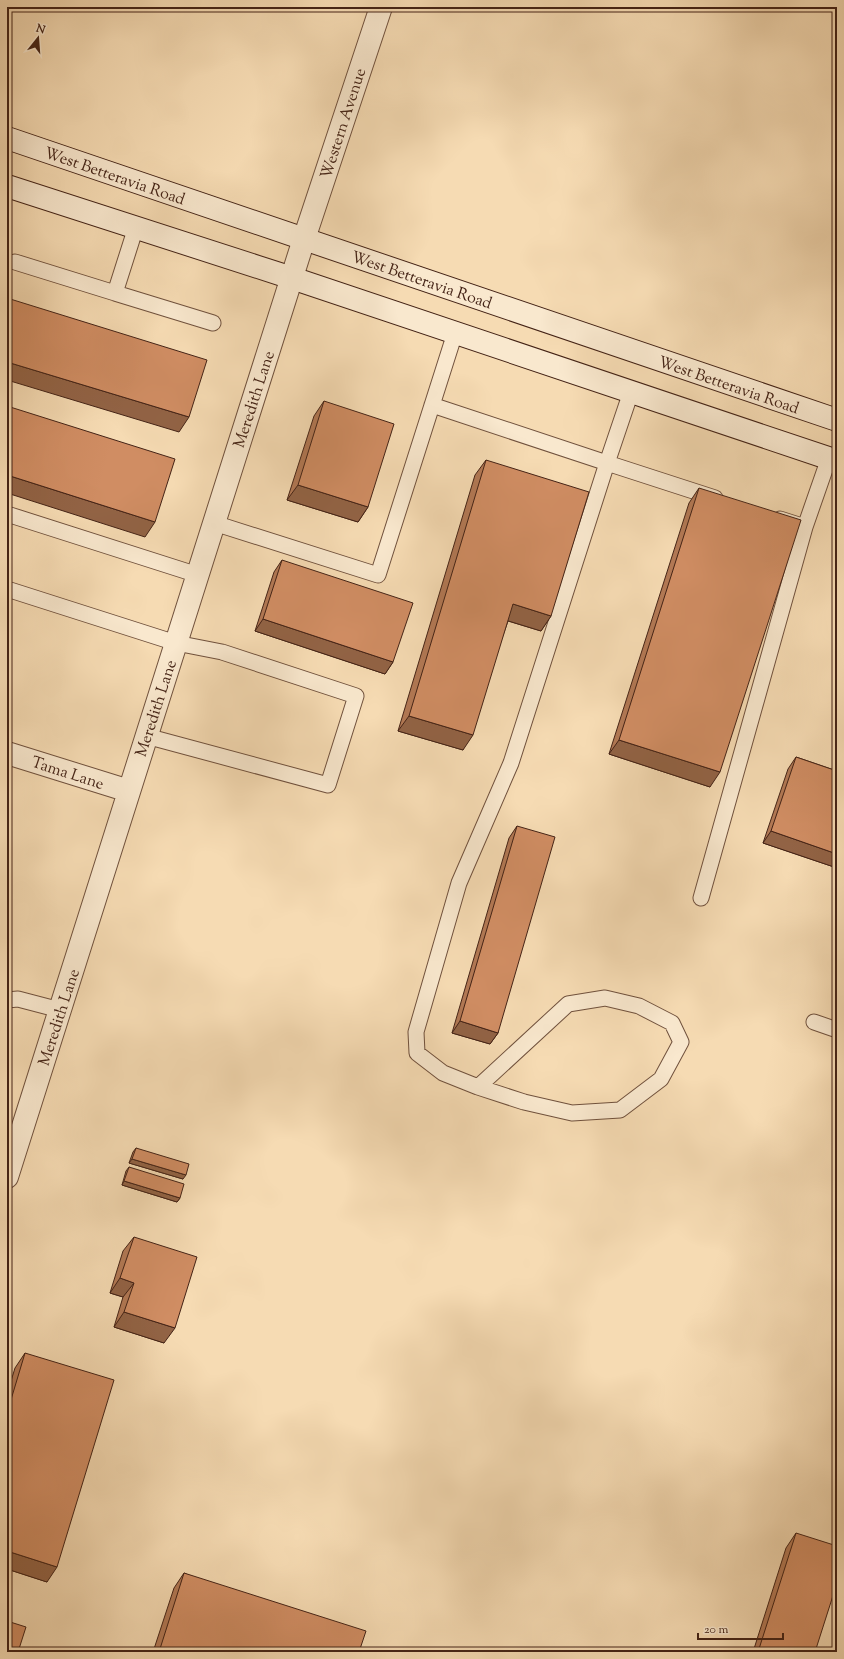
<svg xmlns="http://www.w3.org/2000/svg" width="844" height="1659" viewBox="0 0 844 1659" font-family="'Sorts Mill Goudy',serif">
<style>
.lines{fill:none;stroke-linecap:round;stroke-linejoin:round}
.lane-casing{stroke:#70513d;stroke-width:17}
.street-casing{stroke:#70513d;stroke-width:24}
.secondary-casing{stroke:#442316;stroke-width:24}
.lane{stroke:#f9e8ce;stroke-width:15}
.street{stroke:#f9e8ce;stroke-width:22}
.secondary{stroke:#f9e8ce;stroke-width:22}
.wall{fill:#b37955;stroke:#442316}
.shaded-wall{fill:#926345;stroke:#442316}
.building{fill:#d08d63;stroke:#442316}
.labels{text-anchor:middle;stroke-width:3.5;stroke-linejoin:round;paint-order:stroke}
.street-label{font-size:16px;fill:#442316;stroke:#f9e8ce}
</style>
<rect width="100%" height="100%" fill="#f6dbb3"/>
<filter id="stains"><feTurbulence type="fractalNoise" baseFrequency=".005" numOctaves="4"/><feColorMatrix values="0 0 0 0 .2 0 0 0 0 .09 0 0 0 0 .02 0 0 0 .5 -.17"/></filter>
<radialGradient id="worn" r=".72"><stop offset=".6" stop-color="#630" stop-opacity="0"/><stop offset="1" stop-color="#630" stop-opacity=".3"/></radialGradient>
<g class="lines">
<defs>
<path id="lane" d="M136 227 115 293 213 323
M15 262 115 293
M432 405 607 463 631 392
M7 514 198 575
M780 519 805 527 829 458
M214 523 378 575 455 333
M7 589 176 643 222 652 356 696 328 785 146 736
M701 898 805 527
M7 1000 18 999 60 1010
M814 1022 837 1030
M478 1087 568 1004 605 998 639 1006 672 1023 681 1042 661 1079 620 1110 572 1113 524 1102 478 1087 443 1073 417 1053 416 1032 459 883 511 763 607 463 715 498"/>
<path id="street" d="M7 753 129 791
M7 1177 304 239 381 7"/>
<path id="secondary" d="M7 138 837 420
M7 186 292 278 837 461"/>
</defs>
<!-- lane casing -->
<use href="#lane" class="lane-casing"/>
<!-- street casing -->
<use href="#street" class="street-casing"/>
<!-- secondary casing -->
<use href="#secondary" class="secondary-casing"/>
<!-- lane -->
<use href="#lane" class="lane"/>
<!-- street -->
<use href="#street" class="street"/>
<!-- secondary -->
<use href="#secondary" class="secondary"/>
</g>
<!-- wall -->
<path class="wall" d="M324 401 368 507 358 522 287 500 314 416Z
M486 460 551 616 541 631 508 621 463 750 398 731 475 475Z
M699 488 710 787 609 754 689 503Z
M282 560 393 662 385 674 255 631 274 572Z
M796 757 837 771V868L763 843 788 769Z
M517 826 498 1033 490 1044 452 1033 509 838Z
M136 1148 183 1179 129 1163 133 1152Z
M129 1167 180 1198 177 1202 122 1185 126 1171Z
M134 1237 164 1343 114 1327 123 1297 110 1293 123 1251Z
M25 1353 47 1582 7 1569V1394L15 1368Z
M796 1533 815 1652H753L786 1548Z
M184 1573 359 1652H153L174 1588Z"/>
<!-- shaded-wall -->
<path class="shaded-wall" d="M7 362 189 417 179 432 7 380Z
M7 475 155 522 145 537 7 493Z
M298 485 368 507 358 522 287 500Z
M513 604 551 616 541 631 502 619Z
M263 619 393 662 385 674 255 631Z
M409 716 473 735 463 750 398 731Z
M619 740 720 772 710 787 609 754Z
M771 831 837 854V868L763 843Z
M460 1021 498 1033 490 1044 452 1033Z
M132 1159 186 1175 183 1179 129 1163Z
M124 1181 180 1198 177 1202 122 1185Z
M120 1278 134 1283 123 1297 110 1293Z
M124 1312 175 1328 164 1343 114 1327Z
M7 1551 57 1567 47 1582 7 1569Z"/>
<!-- building -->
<path class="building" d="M7 298 207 360 189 417 7 362Z
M324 401 394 424 368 507 298 485Z
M7 406 175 459 155 522 7 475Z
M486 460 589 492 551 616 513 604 473 735 409 716Z
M699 488 801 520 720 772 619 740Z
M282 560 413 603 393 662 263 619Z
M796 757 837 771V854L771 831Z
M517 826 555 837 498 1033 460 1021Z
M136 1148 189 1164 186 1175 132 1159Z
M129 1167 184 1184 180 1198 124 1181Z
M134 1237 197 1257 175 1328 124 1312 134 1283 120 1278Z
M25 1353 114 1380 57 1567 7 1551V1413Z
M796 1533 837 1546V1583L815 1652H758Z
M184 1573 366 1631 359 1652H159Z
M7 1621 26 1627 18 1652H7Z"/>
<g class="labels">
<!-- street labels -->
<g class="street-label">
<text transform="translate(342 123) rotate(-72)" y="6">Western Avenue</text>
<text transform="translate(115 175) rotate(19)" y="6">West Betteravia Road</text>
<text transform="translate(422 279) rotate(19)" y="6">West Betteravia Road</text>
<text transform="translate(729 384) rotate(19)" y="6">West Betteravia Road</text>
<text transform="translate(253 399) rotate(-72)" y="6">Meredith Lane</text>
<text transform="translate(155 708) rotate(-72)" y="6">Meredith Lane</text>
<text transform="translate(68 772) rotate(18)" y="6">Tama Lane</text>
<text transform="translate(58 1017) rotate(-72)" y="6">Meredith Lane</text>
</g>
</g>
<!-- margin -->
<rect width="844" height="1659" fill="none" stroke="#f6dbb3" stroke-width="24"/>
<rect x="8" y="8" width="828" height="1643" fill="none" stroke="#442316" stroke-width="2"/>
<rect x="12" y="12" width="820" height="1635" fill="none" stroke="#442316"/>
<!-- north arrow -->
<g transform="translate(38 38) rotate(17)" stroke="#f9e8ce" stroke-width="3" paint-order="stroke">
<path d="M0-3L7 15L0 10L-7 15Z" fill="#442316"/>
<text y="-6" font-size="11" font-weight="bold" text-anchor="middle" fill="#442316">N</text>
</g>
<!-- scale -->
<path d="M698 1633v6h85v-6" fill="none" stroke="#442316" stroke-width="2"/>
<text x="704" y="1633" font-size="12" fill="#442316" stroke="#f9e8ce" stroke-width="3" paint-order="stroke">20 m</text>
<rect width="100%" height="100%" filter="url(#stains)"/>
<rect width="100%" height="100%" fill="url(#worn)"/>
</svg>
